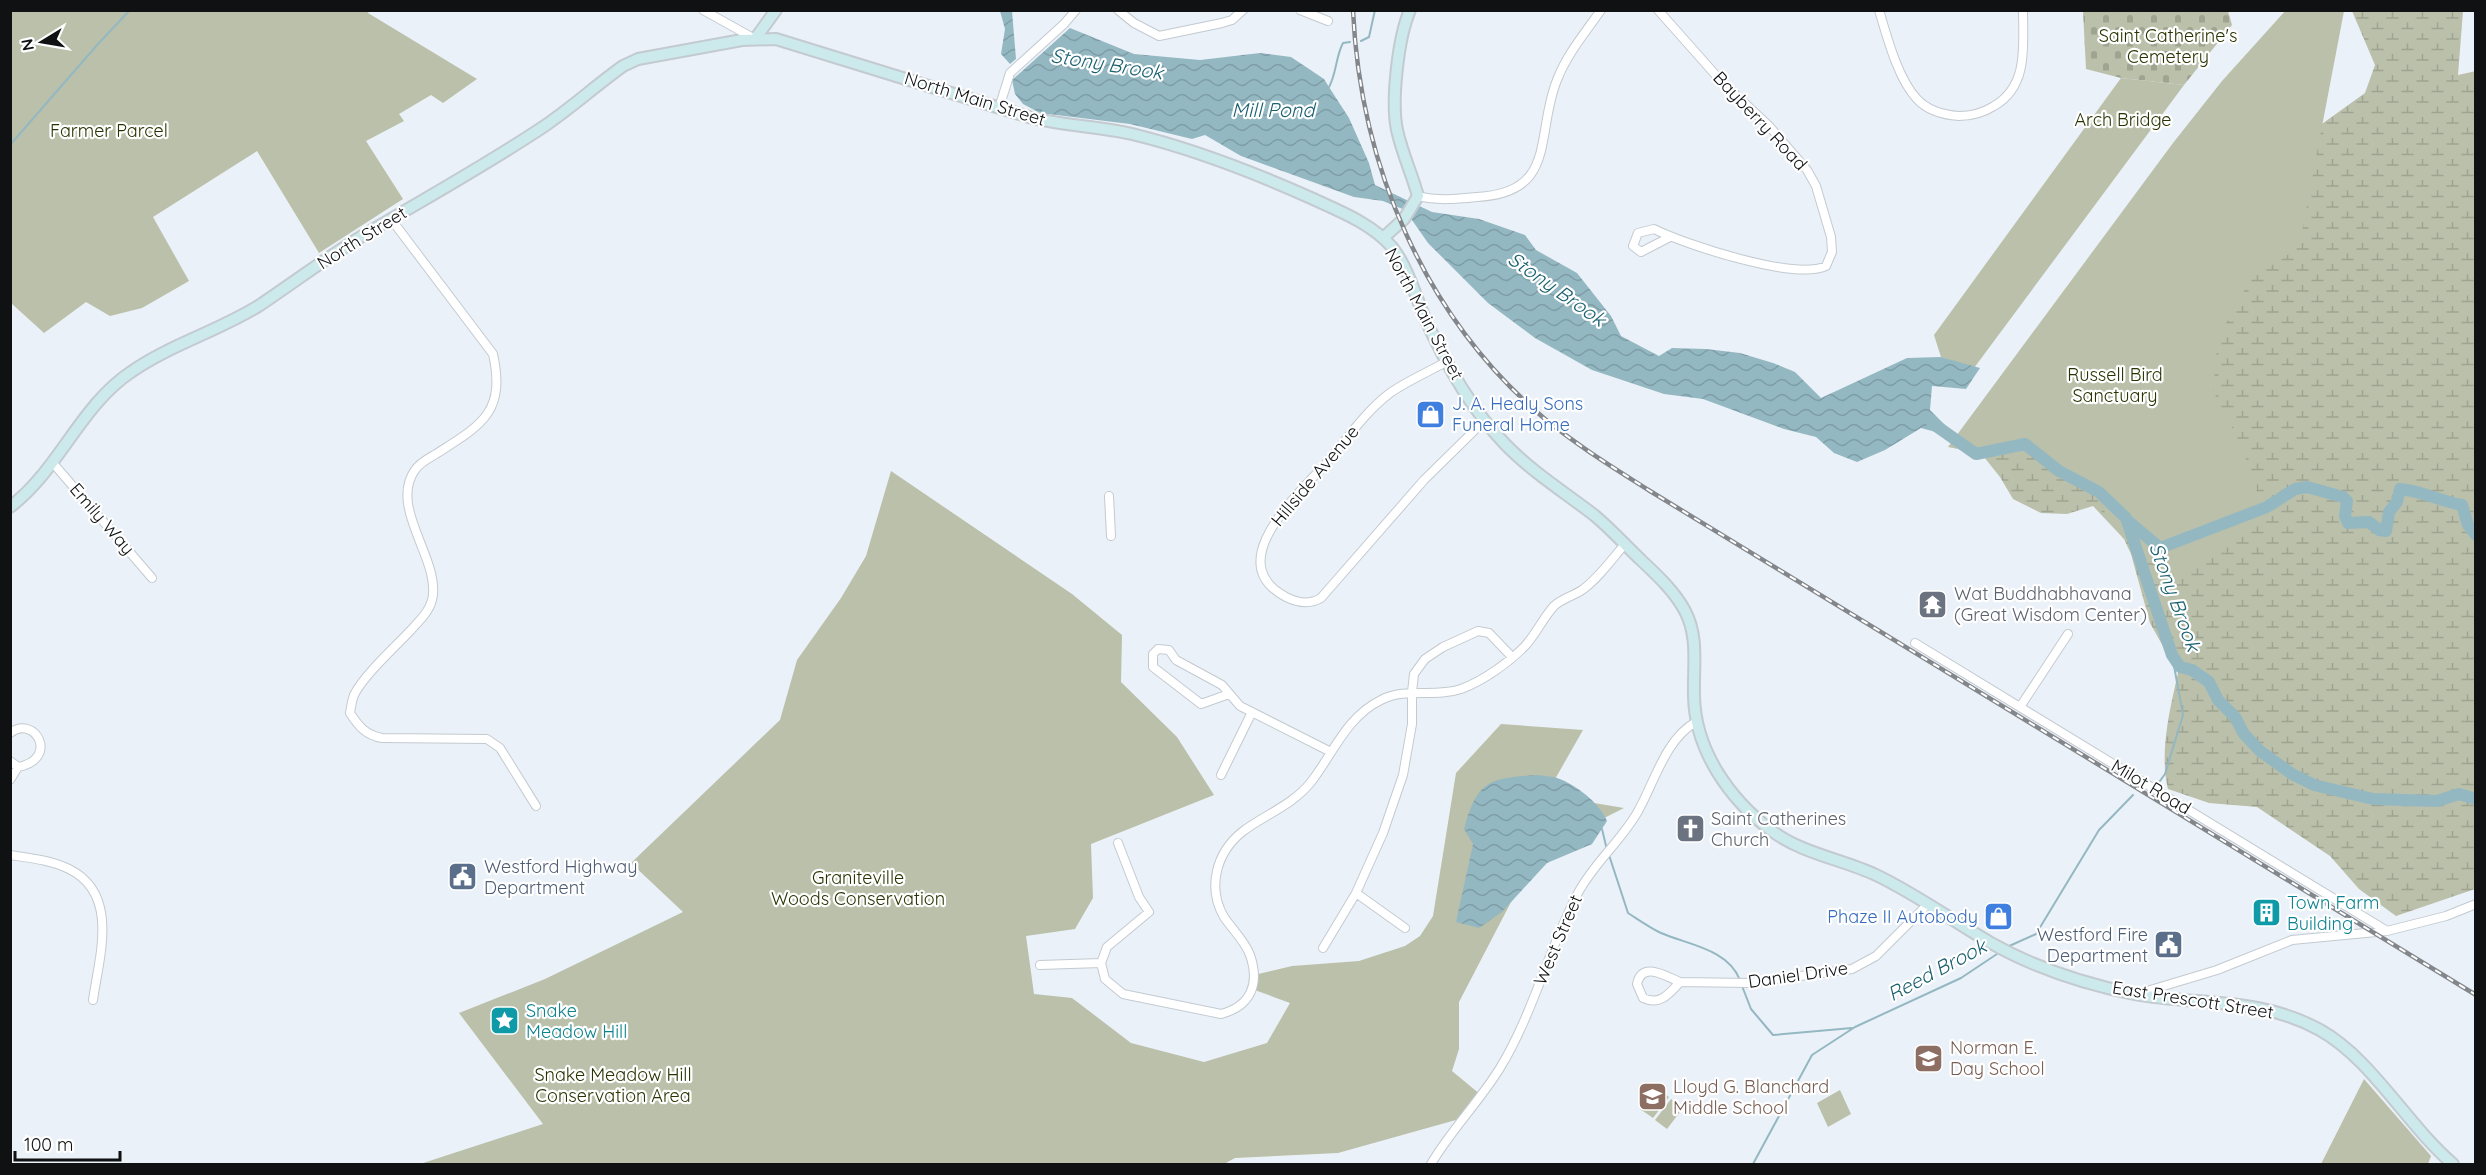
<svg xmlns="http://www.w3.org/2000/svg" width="2486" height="1175" viewBox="0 0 2486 1175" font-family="Quicksand,sans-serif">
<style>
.wetland{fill:url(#wetland-marsh)}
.cemetery{fill:url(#cemetery-stones)}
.park{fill:#bac0aa}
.water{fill:url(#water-waves)}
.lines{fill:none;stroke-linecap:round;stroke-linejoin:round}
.stream{stroke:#94b8c2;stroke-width:2}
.river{stroke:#94b8c2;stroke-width:12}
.street-casing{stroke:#c3cad0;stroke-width:10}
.secondary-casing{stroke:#c3cad0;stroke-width:14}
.street{stroke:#fff;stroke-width:8}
.secondary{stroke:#cceaec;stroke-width:10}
.rail-casing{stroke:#83878c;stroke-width:4.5}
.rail{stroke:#fff;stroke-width:2;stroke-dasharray:7;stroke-linecap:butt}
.labels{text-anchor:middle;stroke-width:4.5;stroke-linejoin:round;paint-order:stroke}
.park-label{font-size:18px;fill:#293300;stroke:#fff}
.street-label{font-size:18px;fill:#0f1113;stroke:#fff}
.shop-label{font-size:18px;fill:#366cbe;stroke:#fff;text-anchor:start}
.worship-label{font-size:18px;fill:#5b616d;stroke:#fff;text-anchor:start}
.service-label{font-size:18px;fill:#4e5e75;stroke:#fff;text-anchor:start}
.culture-label{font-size:18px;fill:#0d838f;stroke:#fff;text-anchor:start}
.education-label{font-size:18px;fill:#785e54;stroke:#fff;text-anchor:start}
.water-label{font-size:20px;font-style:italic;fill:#1b6171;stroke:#fff}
</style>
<defs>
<pattern id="wetland-marsh" width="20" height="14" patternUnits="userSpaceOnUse" patternTransform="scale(1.5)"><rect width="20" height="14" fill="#bac0aa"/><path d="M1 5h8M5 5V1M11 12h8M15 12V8" fill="none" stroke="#9fa491"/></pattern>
<pattern id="cemetery-stones" width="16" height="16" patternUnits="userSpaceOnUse" patternTransform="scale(1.5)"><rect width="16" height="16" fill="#bac0aa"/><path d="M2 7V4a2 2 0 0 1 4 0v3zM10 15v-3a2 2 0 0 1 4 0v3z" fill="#9fa491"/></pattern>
<pattern id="water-waves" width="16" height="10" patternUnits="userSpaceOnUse" patternTransform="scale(1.5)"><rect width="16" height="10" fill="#94b8c2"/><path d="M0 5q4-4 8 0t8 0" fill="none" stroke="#7e9da6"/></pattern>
</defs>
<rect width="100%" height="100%" fill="#ebf1f8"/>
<!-- wetland -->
<path class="wetland" d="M2352 11H2463L2458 75 2476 71 2475 889 2396 916 2359 889 2330 856 2257 807 2209 803 2168 789C2159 752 2170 709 2178 673L2150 623 2131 554 2124 539 2093 506 2067 514 2041 513 2013 499 2000 477 1976 447 1981 432 2182 378 2273 159 2365 93 2375 65Z"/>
<!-- cemetery -->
<path class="cemetery" d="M2083 11H2228L2232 25 2184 85 2121 78 2086 69Z"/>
<!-- park -->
<path class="park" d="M2286 10 2344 11 2299 247 2250 280 2218 338 2213 391 2239 441 2257 488 2250 524 2179 571 2147 562 2108 517 2083 477 2030 456 2008 455 1984 445 1963 450 1948 447 2173 143 2222 81Z
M10 11H369L368 13 477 79 443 103 431 95 399 114 404 121 366 141 403 199 319 253 257 151 153 217 189 281 142 308 110 316 86 302 44 333 11 303Z
M2121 78 2184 85 1974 368 1941 357 1934 335Z
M891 471 1072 594 1122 635 1121 682 1177 737 1214 795 1091 844 1093 898 1075 929 1026 936 1034 994 1072 998 1131 1043 1204 1062 1267 1043 1290 1003 1252 989 1254 975 1292 966 1359 961 1405 946 1420 936 1433 916 1456 773 1501 724 1583 730 1546 795 1624 808 1537 852 1459 1002V1049L1452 1071 1481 1095 1463 1118 1338 1153 1235 1158 1224 1164H420L543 1124 459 1013 545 979 683 912 631 863 780 720 797 660 841 598 866 556Z
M2364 1079 2431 1156 2428 1164H2321Z
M1656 1087 1669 1097 1653 1118 1640 1109Z
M1840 1090 1851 1114 1828 1127 1817 1103Z
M1671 1099 1683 1108 1667 1129 1655 1120Z"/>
<!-- water -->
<path class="water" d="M1000 11H1012L1016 59 1010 64 1001 54 1005 29Z
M1070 28 1134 54 1200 60 1260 53 1291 57 1324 79 1329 87 1349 118 1369 163 1375 185 1432 212 1479 219 1525 235 1536 250 1577 273 1611 316 1621 336 1659 356 1672 348 1706 349 1740 353 1773 363 1795 372 1821 398 1907 358 1941 357 1980 368 1966 389 1932 386 1930 410 1947 427 1943 434 1921 428 1885 450 1857 462 1834 453 1816 437 1784 429 1703 399 1664 394 1592 370 1535 338 1488 303 1428 243 1405 210 1383 201 1354 197 1241 156 1205 135 1192 139 1130 124 1040 113 1023 104 1015 94 1012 80Z
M1537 775C1543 776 1551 776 1557 778 1575 784 1600 803 1607 821L1592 844 1547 863 1502 912 1479 928 1456 922 1473 844 1464 829C1477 780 1490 778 1537 775Z"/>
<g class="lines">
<!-- stream -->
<path class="stream" d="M1361 41 1369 37 1375 10
M1328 89C1337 74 1335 58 1343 43L1350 42
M10 145 98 44 130 10
M2157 785 2165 774 2183 715 2172 655
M1602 829 1607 850
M1609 855 1628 913C1639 920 1650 928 1661 933 1689 945 1728 949 1740 980
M2007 947 2036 934 2099 830 2133 795
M1742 986 1751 1009 1773 1035 1852 1028
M1753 1164 1812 1055 1855 1027 1961 978 2000 952"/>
<!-- river -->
<path class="river" d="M1932 423 1976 454 2025 444 2059 471 2099 492 2126 518 2172 655 2180 667 2192 670 2209 682 2218 700 2235 717 2244 734 2260 751 2292 774 2314 785 2373 799 2437 801 2459 794 2476 799
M2127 520 2160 548 2267 507 2295 489 2307 487 2343 497 2347 501 2345 516 2348 523 2369 522 2379 530 2386 531 2389 512 2397 502 2400 489C2421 491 2441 501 2462 505L2468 525 2476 535"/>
<defs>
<path id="street" d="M703 10 755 39
M1118 10 1134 23 1159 36 1222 23 1232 20 1243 10
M1300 10 1328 21
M1658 10 1721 81 1770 127 1807 170 1816 186 1831 237 1832 252 1826 266C1795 281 1684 244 1654 229L1638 233 1633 246 1641 252 1670 237
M1879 10C1887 37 1898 79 1917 99 1928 111 1944 115 1959 116 1972 116 1983 113 1994 106 2029 86 2023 45 2023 10
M999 108 1010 73 1064 24 1076 10
M1418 196C1437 201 1457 199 1477 197 1558 193 1535 134 1557 80 1567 54 1585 33 1601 10
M391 219 493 354C506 413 481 425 436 454 429 458 419 463 415 470 388 508 442 561 432 600 429 612 419 621 411 630 395 647 364 675 354 695 352 700 351 707 350 713 359 727 366 735 382 738L487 739 500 748 536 806
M1446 362C1428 372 1407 381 1390 393 1365 412 1348 438 1328 461 1300 493 1220 562 1286 597 1298 603 1309 605 1321 598L1424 480 1484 421
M52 462 152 578
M1109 496 1111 536
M1915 643 2387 931
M1229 694 1201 704 1153 667V654L1158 649 1169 650 1176 660 1222 685 1240 706 1329 751
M2020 707 2068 634
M10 733C35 714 60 759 18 767L10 761
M1221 775 1252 712
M10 780 18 767
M1118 843 1139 897 1149 912 1107 947 1101 963 1105 979 1123 994 1221 1014C1251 1006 1260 984 1250 955 1245 941 1232 929 1224 917 1207 888 1216 853 1242 832 1264 815 1293 805 1311 782 1333 754 1346 717 1381 700 1406 687 1434 698 1461 689 1483 681 1508 663 1525 646 1536 634 1543 618 1554 606 1561 599 1573 596 1582 590 1598 579 1612 559 1625 544
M10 855C30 858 51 860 69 869 120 894 99 957 93 1000
M1356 893 1405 928
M1323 948 1356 893 1383 833 1403 775 1412 724V692L1414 674 1425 659 1443 647 1478 631 1489 633 1512 657
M1040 965 1101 963
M1680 982C1667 977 1642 960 1637 984L1643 998C1660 1006 1669 994 1680 982L1749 983 1852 969 1876 956 1927 905
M2137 994 2217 970 2292 940 2387 931 2446 916 2476 904
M1431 1164C1451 1130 1479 1102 1500 1068 1533 1014 1548 950 1578 893 1594 863 1620 842 1637 813 1654 784 1665 739 1696 722"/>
<path id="secondary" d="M755 39 776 10
M1383 238 1404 219 1418 196C1412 174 1402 153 1397 130 1391 101 1398 38 1410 10
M10 507C59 470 80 406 131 372 171 344 219 331 260 305 296 281 331 254 369 232 426 198 484 166 540 129 569 110 595 86 623 66L638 59 742 40 776 39 1029 117C1063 126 1098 126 1132 134 1194 149 1253 172 1311 198 1339 211 1371 223 1392 247 1407 266 1415 294 1424 316 1444 361 1470 408 1505 444 1531 471 1564 492 1594 515 1611 529 1626 546 1642 561 1658 576 1675 592 1685 611 1699 637 1693 668 1694 696 1695 750 1729 799 1772 831 1803 854 1842 859 1876 875 1916 894 1953 921 1991 943 2035 968 2085 984 2134 994 2199 1006 2258 996 2320 1030 2372 1059 2407 1125 2453 1164"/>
</defs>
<!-- street casing -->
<use href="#street" class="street-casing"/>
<!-- secondary casing -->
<use href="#secondary" class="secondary-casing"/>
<!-- street -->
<use href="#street" class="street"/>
<!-- secondary -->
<use href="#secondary" class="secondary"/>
<defs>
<path id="rail" d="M1353 10C1360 166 1425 318 1545 419 1578 446 1614 468 1650 491L2476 995"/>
</defs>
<!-- rail casing -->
<use href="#rail" class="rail-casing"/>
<!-- rail -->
<use href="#rail" class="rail"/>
</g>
<!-- icons -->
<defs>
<symbol id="shop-square" viewBox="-11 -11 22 22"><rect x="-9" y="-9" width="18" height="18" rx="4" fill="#3f7fe0" stroke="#fff"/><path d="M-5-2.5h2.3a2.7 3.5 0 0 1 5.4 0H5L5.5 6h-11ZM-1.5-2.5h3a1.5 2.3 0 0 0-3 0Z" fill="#fff"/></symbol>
<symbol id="temple-square" viewBox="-11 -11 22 22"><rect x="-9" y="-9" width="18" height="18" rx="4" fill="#6b7280" stroke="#fff"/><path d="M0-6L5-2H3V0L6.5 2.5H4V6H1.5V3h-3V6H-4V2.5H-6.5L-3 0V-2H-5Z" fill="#fff"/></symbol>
<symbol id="church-square" viewBox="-11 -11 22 22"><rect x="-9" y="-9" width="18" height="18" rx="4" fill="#6b7280" stroke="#fff"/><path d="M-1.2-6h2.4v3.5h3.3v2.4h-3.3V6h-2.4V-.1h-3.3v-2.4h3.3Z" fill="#fff"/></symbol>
<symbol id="civic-square" viewBox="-11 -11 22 22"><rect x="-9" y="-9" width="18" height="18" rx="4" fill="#5c6f8a" stroke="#fff"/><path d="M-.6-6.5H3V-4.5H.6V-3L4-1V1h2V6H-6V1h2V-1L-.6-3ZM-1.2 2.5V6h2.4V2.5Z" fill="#fff"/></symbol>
<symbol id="building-square" viewBox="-11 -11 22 22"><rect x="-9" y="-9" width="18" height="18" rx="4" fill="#0f9aa8" stroke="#fff"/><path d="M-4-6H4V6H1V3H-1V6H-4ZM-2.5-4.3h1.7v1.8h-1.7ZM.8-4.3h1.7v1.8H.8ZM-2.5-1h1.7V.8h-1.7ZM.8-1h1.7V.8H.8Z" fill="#fff"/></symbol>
<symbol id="sight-square" viewBox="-11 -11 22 22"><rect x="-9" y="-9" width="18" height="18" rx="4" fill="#0f9aa8" stroke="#fff"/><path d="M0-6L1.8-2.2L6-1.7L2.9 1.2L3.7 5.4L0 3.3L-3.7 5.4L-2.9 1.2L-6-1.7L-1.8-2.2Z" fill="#fff"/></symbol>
<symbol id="school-square" viewBox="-11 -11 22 22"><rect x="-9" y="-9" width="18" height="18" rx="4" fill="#8d6e63" stroke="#fff"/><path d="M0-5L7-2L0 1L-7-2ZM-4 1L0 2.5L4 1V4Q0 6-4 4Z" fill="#fff"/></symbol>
</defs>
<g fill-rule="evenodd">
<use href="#shop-square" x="1414" y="398" width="33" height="33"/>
<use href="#temple-square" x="1916" y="588" width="33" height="33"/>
<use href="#church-square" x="1674" y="812" width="33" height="33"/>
<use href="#civic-square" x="446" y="860" width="33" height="33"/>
<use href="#building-square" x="2250" y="896" width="33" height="33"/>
<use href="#shop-square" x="1982" y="900" width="33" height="33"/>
<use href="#civic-square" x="2152" y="928" width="33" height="33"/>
<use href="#sight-square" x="488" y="1004" width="33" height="33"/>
<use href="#school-square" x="1912" y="1042" width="33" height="33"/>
<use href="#school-square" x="1636" y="1080" width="33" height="33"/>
</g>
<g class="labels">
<!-- park labels -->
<g class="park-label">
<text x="2168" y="42">Saint Catherine's<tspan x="2168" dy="21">Cemetery</tspan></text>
<text x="2123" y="126">Arch Bridge</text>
<text x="109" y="137">Farmer Parcel</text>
<text x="2115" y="381">Russell Bird<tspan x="2115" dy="21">Sanctuary</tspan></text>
<text x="858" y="884">Graniteville<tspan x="858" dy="21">Woods Conservation</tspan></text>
<text x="613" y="1081">Snake Meadow Hill<tspan x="613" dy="21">Conservation Area</tspan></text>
</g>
<!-- street labels -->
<g class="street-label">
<text transform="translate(975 99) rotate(17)" y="6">North Main Street</text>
<text transform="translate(1760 121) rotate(47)" y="6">Bayberry Road</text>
<text transform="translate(362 238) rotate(-32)" y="6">North Street</text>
<text transform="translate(1424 314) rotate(62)" y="6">North Main Street</text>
<text transform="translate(1315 476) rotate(-50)" y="6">Hillside Avenue</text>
<text transform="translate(102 519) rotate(49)" y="6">Emily Way</text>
<text transform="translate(2151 787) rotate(31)" y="6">Milot Road</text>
<text transform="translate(1558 940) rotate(-67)" y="6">West Street</text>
<text transform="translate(1798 975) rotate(-8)" y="6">Daniel Drive</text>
<text transform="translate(2193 1000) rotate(9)" y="6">East Prescott Street</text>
</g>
<!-- shop labels -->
<g class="shop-label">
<text x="1452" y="410">J. A. Healy Sons<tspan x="1452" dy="21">Funeral Home</tspan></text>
<text x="1978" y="923" text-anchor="end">Phaze II Autobody</text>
</g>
<!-- worship labels -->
<g class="worship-label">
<text x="1954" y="600">Wat Buddhabhavana<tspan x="1954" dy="21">(Great Wisdom Center)</tspan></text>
<text x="1711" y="825">Saint Catherines<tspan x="1711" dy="21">Church</tspan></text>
</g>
<!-- service labels -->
<g class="service-label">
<text x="484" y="873">Westford Highway<tspan x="484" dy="21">Department</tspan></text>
<text x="2148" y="941" text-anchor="end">Westford Fire<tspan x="2148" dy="21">Department</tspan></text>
</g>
<!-- culture labels -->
<g class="culture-label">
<text x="2287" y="909">Town Farm<tspan x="2287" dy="21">Building</tspan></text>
<text x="526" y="1017">Snake<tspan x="526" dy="21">Meadow Hill</tspan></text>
</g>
<!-- education labels -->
<g class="education-label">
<text x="1950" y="1054">Norman E.<tspan x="1950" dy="21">Day School</tspan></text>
<text x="1673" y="1093">Lloyd G. Blanchard<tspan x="1673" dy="21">Middle School</tspan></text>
</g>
<!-- water labels -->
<g class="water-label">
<text transform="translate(1107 64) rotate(9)" y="7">Stony Brook</text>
<text x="1273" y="117">Mill Pond</text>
<text transform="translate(1557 289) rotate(35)" y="7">Stony Brook</text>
<text transform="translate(2175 597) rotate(70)" y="7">Stony Brook</text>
<text transform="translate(1937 970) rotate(-28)" y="7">Reed Brook</text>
</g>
</g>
<!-- border -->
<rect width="2486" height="1175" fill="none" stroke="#0f1113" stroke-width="24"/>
<!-- north arrow -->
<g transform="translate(42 42) rotate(259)" stroke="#ffffff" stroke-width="4.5" paint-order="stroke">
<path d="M0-4.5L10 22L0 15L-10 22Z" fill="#0f1113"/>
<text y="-9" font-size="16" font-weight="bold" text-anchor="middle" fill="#0f1113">N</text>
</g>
<!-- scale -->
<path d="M15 1151v9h105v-9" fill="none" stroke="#0f1113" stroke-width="3"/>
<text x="24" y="1151" font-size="18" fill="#0f1113" stroke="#ffffff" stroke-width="4.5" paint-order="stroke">100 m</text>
</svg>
